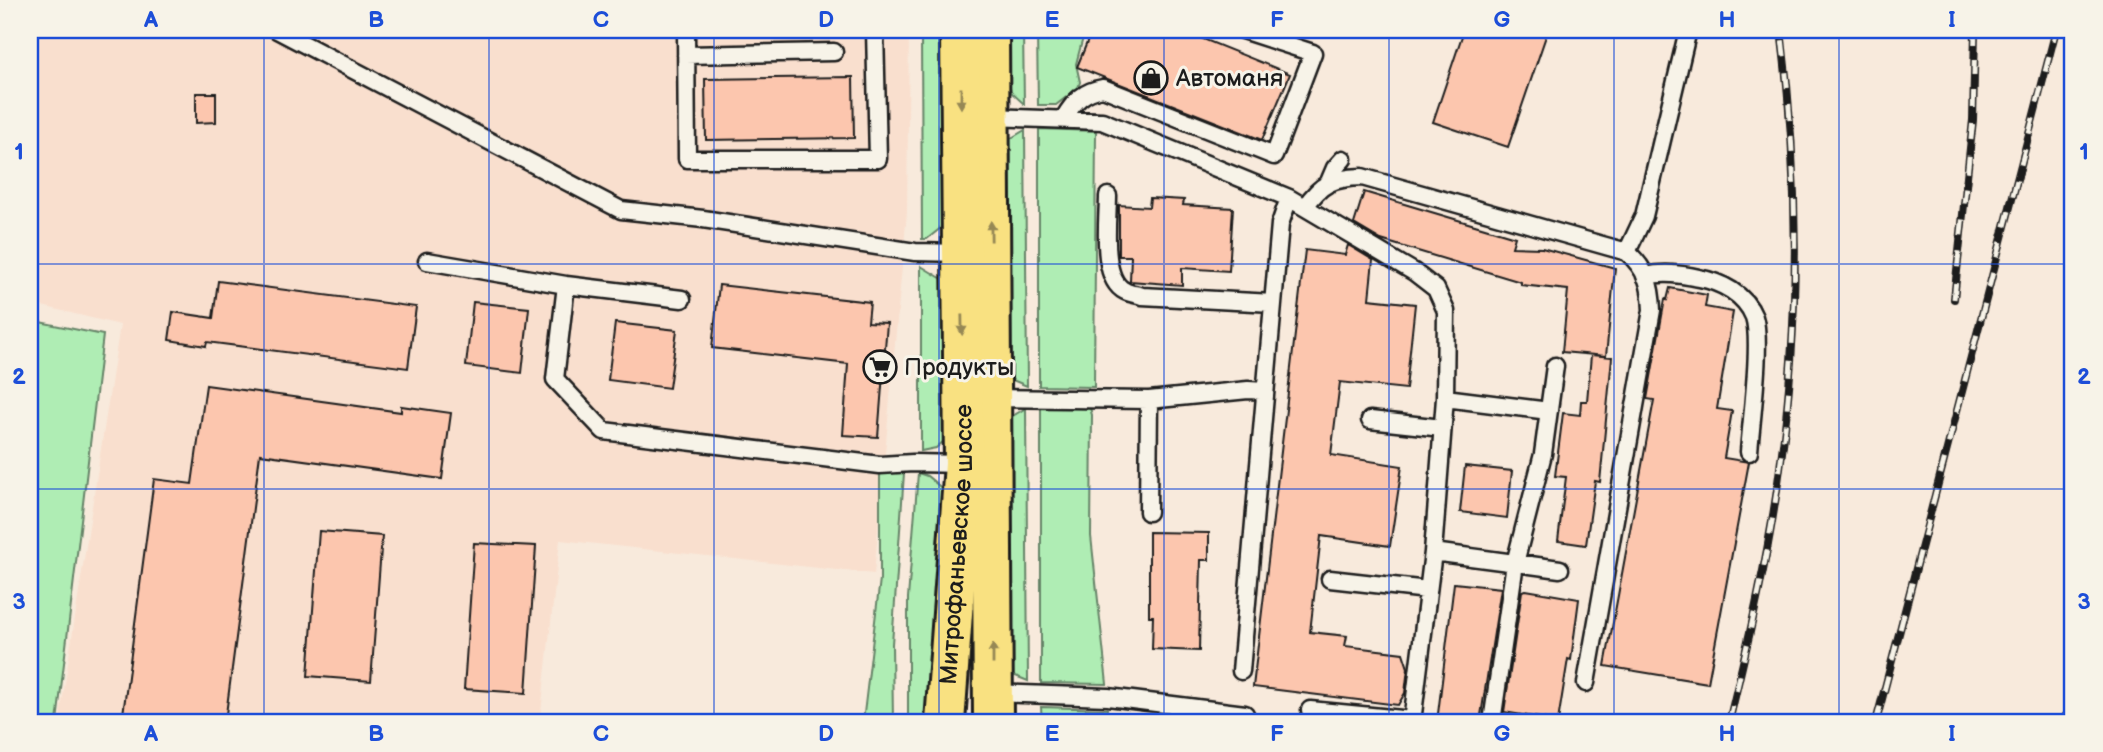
<svg xmlns="http://www.w3.org/2000/svg" width="2103" height="752" viewBox="0 0 2103 752" font-family="'Balsamiq Sans',sans-serif">
<style>
.built{fill:#f9dfce}
.green{fill:#afedb4;stroke:#668468;stroke-width:2}
.building{fill:#fcc6ae;stroke:#1c1c1c;stroke-width:2}
.lines{fill:none;stroke-linecap:round;stroke-linejoin:round}
.service-casing{stroke:#1c1c1c;stroke-width:21}
.primary-casing{stroke:#1c1c1c;stroke-width:44}
.path{stroke:#1c1c1c;stroke-width:4.5;stroke-dasharray:2 5;stroke-linecap:butt}
.service{stroke:#f7f3e8;stroke-width:16}
.primary{stroke:#f9e181;stroke-width:38}
.rail-casing{stroke:#1c1c1c;stroke-width:8}
.rail{stroke:#f7f3e8;stroke-width:5;stroke-dasharray:16;stroke-linecap:butt}
.oneway{fill:#968854}
.grid{fill:none;stroke:#1d4ed8;stroke-width:2;stroke-opacity:0.55}
.labels{text-anchor:middle;stroke-width:6;stroke-linejoin:round;paint-order:stroke}
.poi-label{font-size:24px;fill:#1c1c1c;stroke:#f7f3e8;text-anchor:start}
.street-label{font-size:24px;fill:#1c1c1c;stroke:#f7f3e8}
.neatline{fill:none;stroke:#1d4ed8;stroke-width:2.5}
.grid-label{font-size:23px;text-anchor:middle;font-weight:bold;fill:#1d4ed8}
</style>
<rect width="100%" height="100%" fill="#f8eadc"/>
<filter id="ink" filterUnits="userSpaceOnUse"><feTurbulence type="fractalNoise" baseFrequency=".0143" numOctaves="2"/><feDisplacementMap in="SourceGraphic" scale="14" xChannelSelector="R" yChannelSelector="G"/><feConvolveMatrix kernelMatrix="1 2 1 2 8 2 1 2 1" color-interpolation-filters="sRGB"/></filter>
<g filter="url(#ink)">
<!-- built -->
<path class="built" d="M30 30H909L907 212 874 574 560 540 540 722H59L120 325 30 303Z"/>
<!-- green -->
<path class="green" d="M921 30H941L942 227 927 239H922Z
M1008 30H1023L1024 104 1012 93 1009 87Z
M1037 30H1085L1076 64 1080 82 1078 88 1056 105H1038Z
M1039 129 1096 131 1094 387 1039 386Z
M1025 130 1027 386 1010 379 1008 140Z
M921 266 944 280 945 440 936 448 921 451Z
M30 320 103 335 57 722H30Z
M1041 407 1090 408 1092 415 1091 536 1107 684 1041 683Z
M1026 408 1028 681 1013 675 1011 417Z
M880 470 904 473 892 644 893 722H863L880 579Z
M918 473 927 476 945 491 929 722H908V598Z
M1041 707 1107 709 1106 722H1042Z"/>
<!-- building -->
<path class="building" d="M1092 30H1181L1290 74 1262 140 1077 67Z
M1464 30H1548L1508 147 1433 122Z
M853 77 854 138 706 140 705 79Z
M196 93H216V122L196 123Z
M1364 192 1515 237 1512 247 1542 248 1615 268 1606 356 1562 352 1568 290 1521 285V282L1381 240 1354 224Z
M1150 198 1184 200 1183 205 1233 208 1229 271 1182 268V285L1130 281 1131 256H1119V205L1149 207Z
M1348 245 1373 260 1369 299 1415 304 1406 389 1340 382 1331 455 1402 466 1390 546 1321 536 1310 632 1347 636 1345 646 1403 653 1408 668 1405 693 1398 705 1253 687 1305 250 1345 255Z
M218 281 416 307 408 368 207 342 206 346 169 340 173 312 213 318Z
M719 285 870 302 868 322 887 323 878 437 843 435 848 364 712 348Z
M1670 288 1707 295 1705 307 1733 312 1717 409 1732 411 1724 458 1749 462 1708 683 1605 666 1654 400 1647 399 1665 299 1667 300Z
M473 302 529 308 522 373 466 366Z
M615 323 677 330 669 388 608 380Z
M1591 355 1612 357 1600 482 1595 481 1586 545 1558 541 1566 477 1555 476 1563 413 1580 415 1581 401H1587Z
M206 385 401 412V406L451 413 442 479 260 454 225 722H122L154 479 192 484Z
M1465 466 1512 471 1507 518 1460 512Z
M319 531 382 536 371 681 308 676Z
M1149 532 1209 533V560H1201L1199 651 1152 649 1153 616H1149Z
M474 543 536 546 526 693 464 689Z
M1454 583 1501 588 1480 722H1437Z
M1526 590 1579 599 1571 660 1568 659 1558 721 1504 712 1522 591Z"/>
<g class="lines">
<defs>
<path id="service" d="M277 30 621 210 703 219 915 252 962 253
M686 30 687 159H878L875 30
M686 55 834 52
M990 117 1102 121 1289 198 1414 272 1436 289 1446 311 1445 398 1433 552 1412 722
M1064 118C1074 101 1084 91 1103 88L1274 156 1313 53 1242 30
M1329 182 1335 168 1343 159
M1108 196C1108 220 1100 279 1125 291 1130 294 1137 294 1142 296L1273 303
M1305 207C1321 183 1333 178 1362 177L1627 252C1647 270 1651 285 1652 310L1586 683
M1627 252 1644 216 1688 30
M427 261 566 285 682 299
M1645 276C1664 272 1680 274 1699 278 1721 282 1745 294 1754 317 1762 341 1751 422 1749 452
M566 285 555 379 604 431 880 465 913 463 964 464
M993 398 1149 400 1248 390 1265 391
M1445 398 1549 411
M1370 420 1442 428
M1148 512 1149 400
M1433 552 1560 569
M1330 579 1428 590
M1241 671 1280 224 1289 198
M993 693 1108 697 1245 714
M1310 710 1412 720
M1492 722 1515 563 1543 454 1555 366"/>
<g id="primary">
<path d="M989 30 993 722"/>
<path id="s1" d="M945 722 964 464 960 30"/>
</g>
</defs>
<!-- service casing -->
<use href="#service" class="service-casing"/>
<!-- primary casing -->
<use href="#primary" class="primary-casing"/>
<!-- path -->
<path class="path" d="M2063 722 2073 674"/>
<!-- service -->
<use href="#service" class="service"/>
<!-- primary -->
<use href="#primary" class="primary"/>
<defs>
<path id="rail" d="M1954 299 1973 120 1975 30
M1729 722C1749 638 1769 554 1780 468 1800 323 1799 175 1781 30
M1876 722 2056 30"/>
</defs>
<!-- rail casing -->
<use href="#rail" class="rail-casing"/>
<!-- rail -->
<use href="#rail" class="rail"/>
</g>
<!-- one-way arrows -->
<defs><path id="oneway-solid" d="M-6-.8H1V-3.2L6.5 0L1 3.2V.8H-6Z" transform="scale(1.75)"/></defs>
<g class="oneway">
<use href="#oneway-solid" transform="translate(961 98) rotate(90)"/>
<use href="#oneway-solid" transform="translate(991 231) rotate(-91)"/>
<use href="#oneway-solid" transform="translate(962 325) rotate(89)"/>
<use href="#oneway-solid" transform="translate(993 654) rotate(-90)"/>
</g>
</g>
<!-- grid -->
<path class="grid" d="M264 30V722M489 30V722M714 30V722M939 30V722M1164 30V722M1389 30V722M1614 30V722M1839 30V722M30 264H2073M30 489H2073"/>
<!-- icons -->
<defs>
<symbol id="shop-ring" viewBox="-11 -11 22 22"><circle r="9.5" fill="#f7f3e8" stroke="#1c1c1c" stroke-width="1.5"/><path d="M-5-2.5h2.3a2.7 3.5 0 0 1 5.4 0H5L5.5 6h-11ZM-1.5-2.5h3a1.5 2.3 0 0 0-3 0Z" fill="#1c1c1c"/></symbol>
<symbol id="supermarket-ring" viewBox="-11 -11 22 22"><circle r="9.5" fill="#f7f3e8" stroke="#1c1c1c" stroke-width="1.5"/><path d="M-6-5.5h2.5l.6 2H6L4.5 2H-2.5L-4.4-4H-6ZM-1.5 3.2a1.3 1.3 0 1 0 .1 0ZM3 3.2a1.3 1.3 0 1 0 .1 0Z" fill="#1c1c1c"/></symbol>
</defs>
<g fill-rule="evenodd">
<use href="#shop-ring" x="1132" y="59" width="38" height="38"/>
<use href="#supermarket-ring" x="861" y="348" width="38" height="38"/>
</g>
<g class="labels">
<!-- poi labels -->
<g class="poi-label">
<text x="1176" y="86">Автоманя</text>
<text x="904" y="375">Продукты</text>
</g>
<!-- street labels -->
<g class="street-label">
<text dy="8" stroke="none"><textPath href="#s1" startOffset="178">Митрофаньевское шоссе</textPath></text>
</g>
</g>
<!-- margin -->
<rect width="2103" height="752" fill="none" stroke="#f7f3e8" stroke-width="77"/>
<rect x="38" y="38" width="2026" height="676" class="neatline"/>
<g class="grid-label">
<text x="151" y="27">A</text>
<text x="376" y="27">B</text>
<text x="601" y="27">C</text>
<text x="826" y="27">D</text>
<text x="1052" y="27">E</text>
<text x="1277" y="27">F</text>
<text x="1502" y="27">G</text>
<text x="1727" y="27">H</text>
<text x="1952" y="27">I</text>
<text x="19" y="159">1</text>
<text x="2084" y="159">1</text>
<text x="19" y="384">2</text>
<text x="2084" y="384">2</text>
<text x="19" y="609">3</text>
<text x="2084" y="609">3</text>
<text x="151" y="741">A</text>
<text x="376" y="741">B</text>
<text x="601" y="741">C</text>
<text x="826" y="741">D</text>
<text x="1052" y="741">E</text>
<text x="1277" y="741">F</text>
<text x="1502" y="741">G</text>
<text x="1727" y="741">H</text>
<text x="1952" y="741">I</text>
</g>
</svg>
